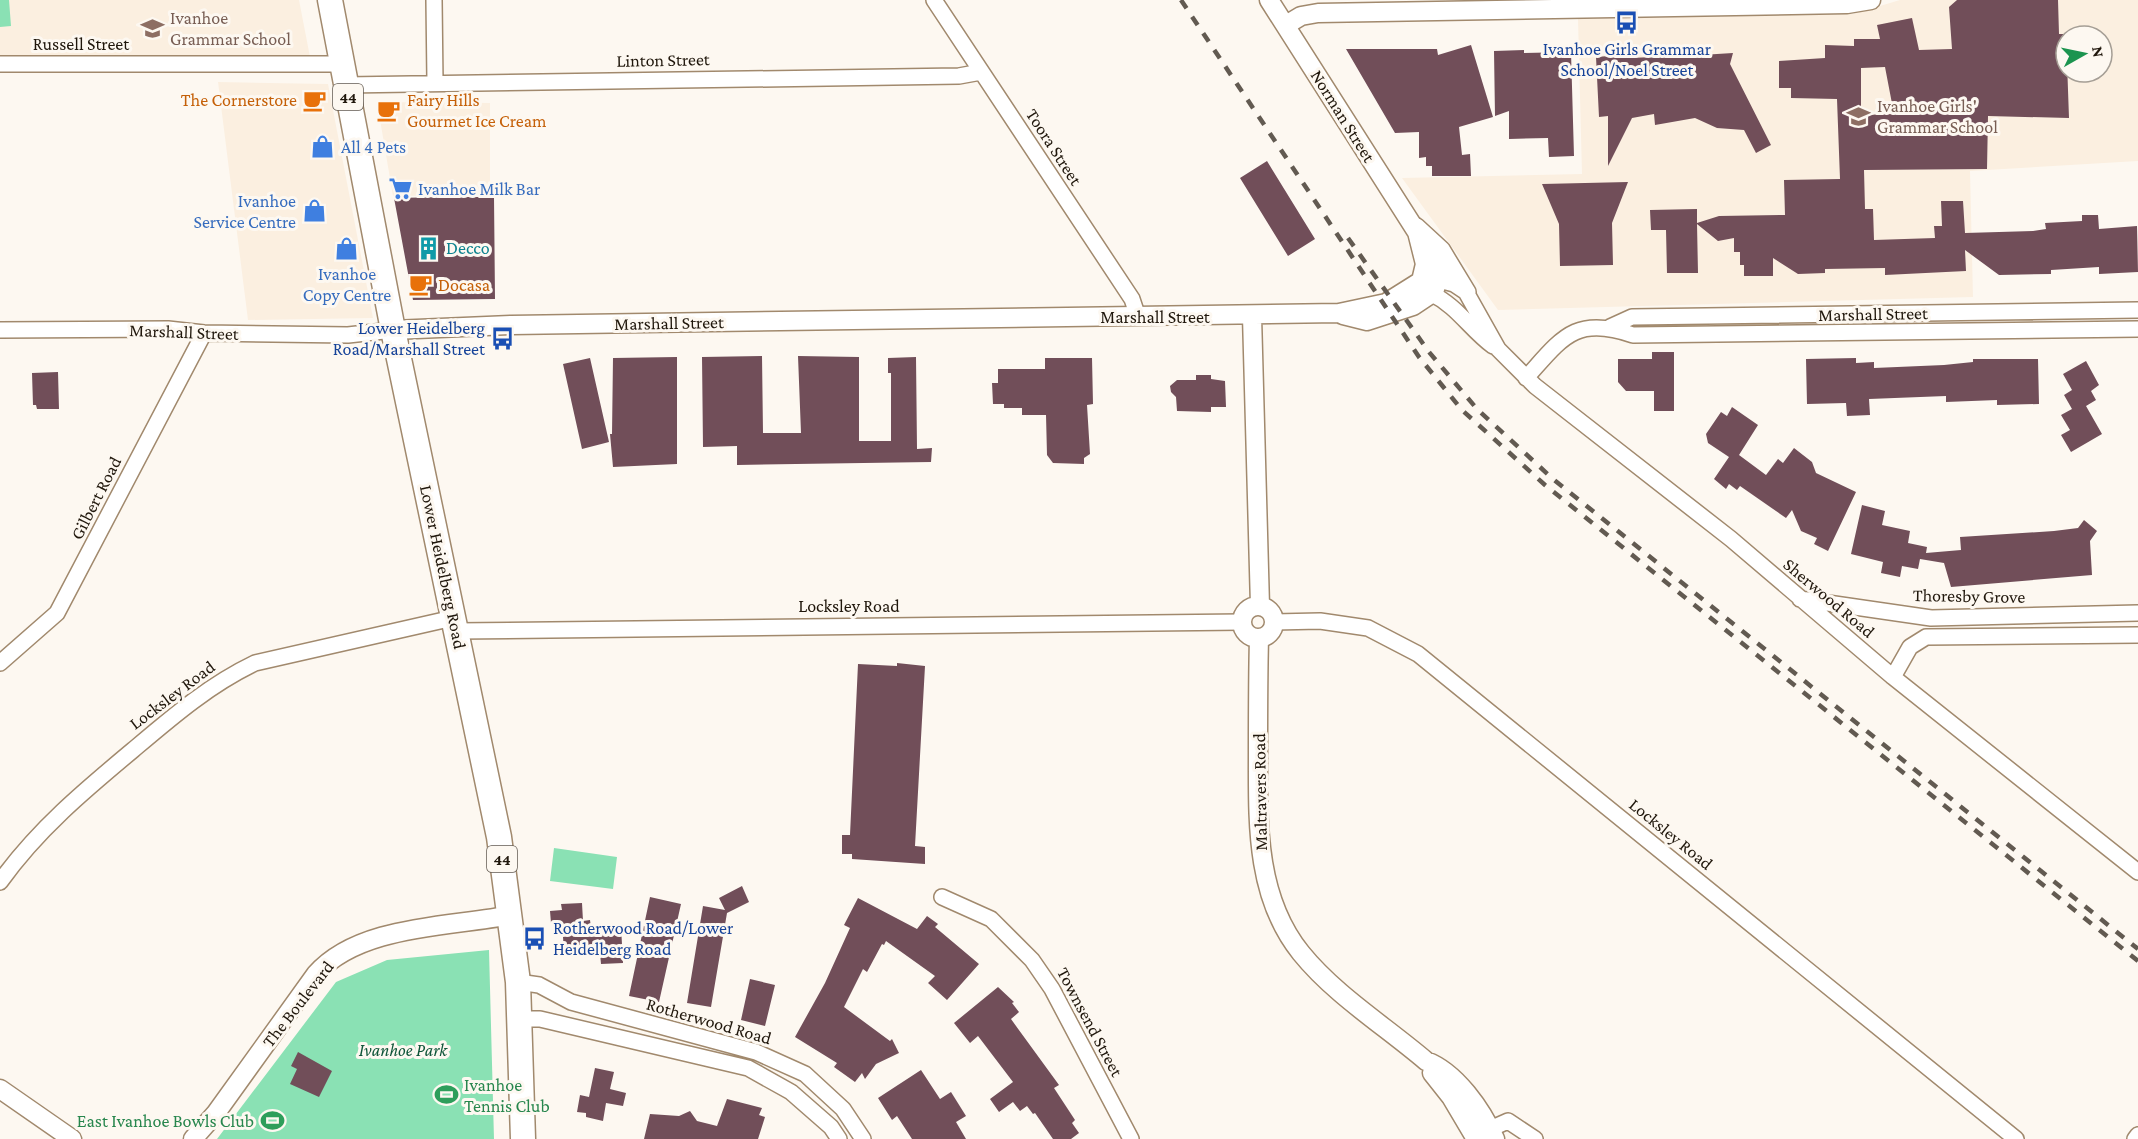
<svg xmlns="http://www.w3.org/2000/svg" width="2138" height="1139" viewBox="0 0 2138 1139" font-family="'Crimson Pro',serif">
<style>
.built{fill:#fbefe0;fill-rule:evenodd}
.green{fill:#8ae1b4}
.building{fill:#714e59;fill-rule:evenodd}
.lines{fill:none;stroke-linecap:round;stroke-linejoin:round}
.minor-casing{stroke:#a1896d;stroke-width:18}
.tertiary-casing{stroke:#a1896d;stroke-width:21}
.primary-casing{stroke:#a1896d;stroke-width:27}
.minor{stroke:#fff;stroke-width:15}
.tertiary{stroke:#fff;stroke-width:18}
.primary{stroke:#fff;stroke-width:24}
.rail{stroke:#625a51;stroke-width:4.5;stroke-dasharray:10 10;stroke-linecap:butt}
.labels{text-anchor:middle;stroke-width:6;stroke-linejoin:round;paint-order:stroke}
.shield{fill:#fdf8f1;stroke:#625a51;stroke-width:1.5}
.shield-label{font-size:16px;font-weight:bold;fill:#20170c}
.education-label{font-size:18px;fill:#785e54;stroke:#fdf8f1;text-anchor:start}
.street-label{font-size:18px;fill:#20170c;stroke:#fdf8f1}
.transit-label{font-size:18px;fill:#164399;stroke:#fdf8f1}
.food-label{font-size:18px;fill:#c56008;stroke:#fdf8f1;text-anchor:start}
.shop-label{font-size:18px;fill:#366cbe;stroke:#fdf8f1;text-anchor:start}
.culture-label{font-size:18px;fill:#0d838f;stroke:#fdf8f1;text-anchor:start}
.park-label{font-size:18px;font-style:italic;fill:#0e5438;stroke:#fdf8f1}
.leisure-label{font-size:18px;fill:#27864d;stroke:#fdf8f1;text-anchor:start}
</style>
<rect width="100%" height="100%" fill="#fdf8f1"/>
<!-- built -->
<path class="built" d="M0 0H299L310 57H0Z
M1900 0H2138V161L1970 171 1973 297 1498 310 1402 178 1582 174 1578 19 1853 14ZM2066 36H2102V72H2066Z
M218 82 328 84 373 318 248 320Z
M377 102 490 103V195L393 196Z"/>
<!-- green -->
<path class="green" d="M0 0H9L11 26 0 27Z
M554 848 617 857 613 889 550 881Z
M489 950 494 1139H217L336 982 387 960Z"/>
<!-- building -->
<path class="building" d="M1957 0H2058L2059 34H2066L2069 118 1988 116 1987 169 1864 170 1865 209H1873L1874 240 1935 238 1934 226H1942L1941 201H1963L1965 233 2033 231 2046 229 2045 223 2082 221V215H2098L2099 229 2137 226 2138 272 2099 274V267L2051 270V274L1999 275 1965 250 1966 271 1885 275V268L1825 269V273L1798 274 1773 258V276H1744V265H1740V252H1734V238L1718 241 1697 224 1698 273H1667L1666 230H1651L1650 210 1697 209V223L1719 216 1785 215 1784 180 1840 179 1837 99 1791 98V88H1779V61L1825 58V45L1854 46V39H1880L1877 25 1912 18 1919 50 1952 49 1949 7ZM1885 67 1894 114 1861 115V68Z
M1471 45 1493 117 1459 127 1462 155 1470 154 1471 176H1432V166H1426V157L1419 158V132L1395 133 1346 49H1437L1438 55Z
M1701 48V55L1733 53 1730 64 1771 145 1756 153 1744 130 1717 128 1695 118 1655 125 1654 114 1632 118 1608 166V116L1599 117 1596 57 1609 56V53L1631 52 1632 58 1671 56V50Z
M1524 50V53L1571 52 1574 156 1549 157 1548 138 1509 139V111L1495 116 1494 51Z
M1267 161 1315 239 1288 256 1240 178Z
M1628 182 1612 223 1613 265 1560 266 1559 224 1542 184Z
M446 197H494L495 299 413 300 394 198Z
M1652 352H1674V411H1654V391H1626L1618 382V359H1652Z
M762 356 763 433H801L798 356 859 357V441H891V373H888V358L916 357 917 449 932 448 931 462 737 465V446L703 447 702 357Z
M677 357V464L613 467 610 434H612L613 358Z
M590 358 609 442 582 449 563 364Z
M1045 358H1092L1093 404 1087 405 1090 454 1084 458V464L1053 463 1047 455 1046 415H1022V408H1004V404H993L992 383H998V369H1045Z
M1856 358V363L1874 362V368L1944 365 1973 362V359H2038L2039 404 1997 405V400L1946 402V396L1869 399 1870 415 1847 416 1846 403 1807 404 1806 359Z
M2086 361 2099 385 2091 391 2096 400 2086 406 2102 434 2071 452 2061 435 2070 430 2061 415 2072 409 2064 395 2072 390 2063 374Z
M58 372 59 409H37L36 405H33L32 373Z
M1196 375H1211V379L1225 381 1226 407H1211V412L1177 411 1176 397 1171 392 1170 386 1177 380H1196Z
M1732 407 1758 425 1739 455 1766 475 1778 459 1783 463 1794 448 1812 462 1816 473 1856 492 1828 551 1814 544 1817 538 1801 531 1792 510 1786 518 1740 486 1737 490 1729 484 1726 489 1714 479 1729 457 1708 443 1706 434 1721 412 1727 416Z
M1862 505 1885 511 1882 525 1910 531 1908 543 1927 547 1926 553 1961 550 1960 537 2054 531 2078 528 2084 520 2097 531 2090 541 2092 575 1951 587 1944 563 1920 559 1918 569 1902 566 1900 577 1881 573 1883 562 1851 554Z
M897 663 925 666 915 846 925 847V864L852 859V854H842V835H850L858 664 897 666Z
M742 886 749 902 727 913 711 1007 687 1003 703 906 725 910 719 898Z
M650 897 681 904 659 1002 629 996Z
M858 898 917 929 927 916 938 924 935 927 979 964 947 1000 928 983 935 976 886 941 884 945 882 944 867 972 863 969 844 1007 890 1041 892 1039 899 1053 876 1064 865 1079 862 1073 855 1082 834 1067 837 1063 795 1037 825 983 850 928 844 925Z
M582 903 583 921 590 920 591 928 621 926 623 963 601 964 600 953 572 955 571 950 564 951 562 923H551L550 911 562 910 561 904Z
M750 979 775 985 765 1026 741 1020Z
M998 987 1014 1002 1012 1003 1019 1012 1011 1019 1059 1085 1054 1088 1075 1120 1072 1123 1079 1133 1071 1139H1053L1035 1113 1033 1114 1027 1106 1020 1111 1013 1102 999 1112 990 1099 1013 1082 978 1036 970 1043 954 1023Z
M298 1052 332 1071 319 1097 290 1084 297 1069 291 1066Z
M595 1068 614 1072 610 1089 626 1093 623 1106 606 1103 603 1121 586 1117V1113L577 1112 580 1095 589 1097Z
M921 1070 940 1099 951 1092 966 1116 956 1122 966 1139H912L897 1116 892 1120 878 1098Z
M727 1099 762 1108 759 1115 765 1117 758 1139H644L650 1114 679 1116 690 1111 697 1121 717 1126Z"/>
<g class="lines">
<defs>
<path id="minor" d="M434 0 435 82
M934 0 1132 299 1138 317
M0 64H342
M346 85 959 76 981 72
M1417 226 1442 249 1468 292
M1439 280 1454 284 1466 292 1498 349 1535 386 1731 539 1893 677 2138 872
M1432 294C1457 306 1471 330 1493 346
M1610 327 1632 317 2138 310
M0 330 168 329 204 333 348 335 393 330
M1526 378C1562 338 1575 315 1633 335L2138 329
M1800 599 1931 618 2138 613
M1274 622 1320 621 1368 628 1418 654 2016 1139
M457 631 1242 622
M0 663 57 613 204 333
M1893 677 1910 647 1926 637 2138 635
M0 882C37 830 85 790 133 750 172 717 209 685 255 663L453 618
M942 897 991 919 1032 960 1052 989 1131 1139
M518 982 539 985 571 1002 756 1052 805 1074 843 1109 863 1139
M521 1019H540L748 1068 791 1092 831 1127 839 1139
M1490 1129 1508 1121 1535 1139
M2135 1139 2138 1135"/>
<path id="tertiary" d="M1269 0 1441 270 1434 292 1413 306 1367 321 1343 315
M1286 25 1301 16 1318 13 1847 4 1871 0
M1252 316 1260 606
M393 330 511 325 1339 313 1386 303 1421 281 1425 264 1417 232
M1242 622a16 16 0 1 1 32 0a16 16 0 1 1-32 0Z
M1259 638C1258 676 1258 714 1258 752 1258 821 1255 896 1301 953 1335 995 1385 1026 1426 1061 1456 1072 1482 1110 1495 1139
M1432 1073 1451 1097 1476 1139
M0 1089 72 1139
M193 1139 216 1113 316 974C359 925 450 927 511 915"/>
<path id="primary" d="M330 0 393 330 499 837 518 982 523 1139"/>
</defs>
<!-- minor casing -->
<use href="#minor" class="minor-casing"/>
<!-- tertiary casing -->
<use href="#tertiary" class="tertiary-casing"/>
<!-- primary casing -->
<use href="#primary" class="primary-casing"/>
<!-- minor -->
<use href="#minor" class="minor"/>
<!-- tertiary -->
<use href="#tertiary" class="tertiary"/>
<!-- primary -->
<use href="#primary" class="primary"/>
<!-- rail -->
<path class="rail" d="M1181 0 1419 357 1462 410 1545 485 2138 961
M1348 238 1429 352 1477 409 1553 479 2138 949"/>
</g>
<!-- icons -->
<defs>
<symbol id="bus-bare" viewBox="-9 -9 18 18"><path d="M-5-6H5V4H4V6H2V4H-2V6H-4V4H-5ZM-3.5-4V0h7V-4ZM-3.5 1.2v1.5H-2V1.2ZM2 1.2v1.5H3.5V1.2Z" fill="#1a4fb4" stroke="#fdf8f1" stroke-width="2.5" paint-order="stroke"/></symbol>
<symbol id="school-bare" viewBox="-9 -9 18 18"><path d="M0-5L7-2L0 1L-7-2ZM-4 1L0 2.5L4 1V4Q0 6-4 4Z" fill="#8d6e63" stroke="#fdf8f1" stroke-width="2.5" paint-order="stroke"/></symbol>
<symbol id="cafe-bare" viewBox="-9 -9 18 18"><path d="M-5.5-4.5H6V0H3Q3 3.5 0 3.5H-2.5Q-5.5 3.5-5.5 0ZM3-3.2v2h1.7v-2ZM-6 4.5H4V6H-6Z" fill="#e8710a" stroke="#fdf8f1" stroke-width="2.5" paint-order="stroke"/></symbol>
<symbol id="shop-bare" viewBox="-9 -9 18 18"><path d="M-5-2.5h2.3a2.7 3.5 0 0 1 5.4 0H5L5.5 6h-11ZM-1.5-2.5h3a1.5 2.3 0 0 0-3 0Z" fill="#3f7fe0" stroke="#fdf8f1" stroke-width="2.5" paint-order="stroke"/></symbol>
<symbol id="supermarket-bare" viewBox="-9 -9 18 18"><path d="M-6-5.5h2.5l.6 2H6L4.5 2H-2.5L-4.4-4H-6ZM-1.5 3.2a1.3 1.3 0 1 0 .1 0ZM3 3.2a1.3 1.3 0 1 0 .1 0Z" fill="#3f7fe0" stroke="#fdf8f1" stroke-width="2.5" paint-order="stroke"/></symbol>
<symbol id="building-bare" viewBox="-9 -9 18 18"><path d="M-4-6H4V6H1V3H-1V6H-4ZM-2.5-4.3h1.7v1.8h-1.7ZM.8-4.3h1.7v1.8H.8ZM-2.5-1h1.7V.8h-1.7ZM.8-1h1.7V.8H.8Z" fill="#0f9aa8" stroke="#fdf8f1" stroke-width="2.5" paint-order="stroke"/></symbol>
<symbol id="stadium-bare" viewBox="-9 -9 18 18"><path d="M0-5a6.5 5 0 1 0 0 10a6.5 5 0 1 0 0-10ZM-3.5-1.8h7v3.6h-7Z" fill="#2e9e5b" stroke="#fdf8f1" stroke-width="2.5" paint-order="stroke"/></symbol>
</defs>
<g fill-rule="evenodd">
<use href="#bus-bare" x="1610" y="6" width="33" height="33"/>
<use href="#school-bare" x="136" y="12" width="33" height="33"/>
<use href="#cafe-bare" x="298" y="84" width="33" height="33"/>
<use href="#cafe-bare" x="372" y="94" width="33" height="33"/>
<use href="#school-bare" x="1842" y="100" width="33" height="33"/>
<use href="#shop-bare" x="306" y="130" width="33" height="33"/>
<use href="#supermarket-bare" x="384" y="172" width="33" height="33"/>
<use href="#shop-bare" x="298" y="194" width="33" height="33"/>
<use href="#shop-bare" x="330" y="232" width="33" height="33"/>
<use href="#building-bare" x="412" y="232" width="33" height="33"/>
<use href="#cafe-bare" x="404" y="268" width="33" height="33"/>
<use href="#bus-bare" x="486" y="322" width="33" height="33"/>
<use href="#bus-bare" x="518" y="922" width="33" height="33"/>
<use href="#stadium-bare" x="430" y="1078" width="33" height="33"/>
<use href="#stadium-bare" x="256" y="1104" width="33" height="33"/>
</g>
<g class="labels">
<!-- shield labels -->
<g class="shield">
<rect x="333" y="84" width="30" height="26" rx="4.5"/>
<rect x="487" y="846" width="30" height="26" rx="4.5"/>
</g>
<g class="shield-label">
<text x="348" y="103">44</text>
<text x="502" y="865">44</text>
</g>
<!-- education labels -->
<g class="education-label">
<text x="170" y="24">Ivanhoe<tspan x="170" dy="21">Grammar School</tspan></text>
<text x="1877" y="112">Ivanhoe Girls'<tspan x="1877" dy="21">Grammar School</tspan></text>
</g>
<!-- street labels -->
<g class="street-label">
<text x="81" y="50">Russell Street</text>
<text transform="translate(663 60) rotate(-1)" y="6">Linton Street</text>
<text transform="translate(1343 116) rotate(58)" y="6">Norman Street</text>
<text transform="translate(1054 147) rotate(57)" y="6">Toora Street</text>
<text transform="translate(1873 314) rotate(-1)" y="6">Marshall Street</text>
<text x="1155" y="323">Marshall Street</text>
<text transform="translate(669 323) rotate(-1)" y="6">Marshall Street</text>
<text transform="translate(184 332) rotate(2)" y="6">Marshall Street</text>
<text transform="translate(96 498) rotate(-63)" y="6">Gilbert Road</text>
<text transform="translate(443 567) rotate(78)" y="6">Lower Heidelberg Road</text>
<text transform="translate(1969 596) rotate(1)" y="6">Thoresby Grove</text>
<text transform="translate(1829 598) rotate(40)" y="6">Sherwood Road</text>
<text x="849" y="612">Locksley Road</text>
<text transform="translate(172 695) rotate(-37)" y="6">Locksley Road</text>
<text transform="translate(1260 792) rotate(-91)" y="6">Maltravers Road</text>
<text transform="translate(1671 834) rotate(39)" y="6">Locksley Road</text>
<text transform="translate(298 1004) rotate(-52)" y="6">The Boulevard</text>
<text transform="translate(709 1021) rotate(16)" y="6">Rotherwood Road</text>
<text transform="translate(1090 1022) rotate(62)" y="6">Townsend Street</text>
</g>
<!-- transit labels -->
<g class="transit-label">
<text x="1627" y="55">Ivanhoe Girls Grammar<tspan x="1627" dy="21">School/Noel Street</tspan></text>
<text x="485" y="334" text-anchor="end">Lower Heidelberg<tspan x="485" dy="21">Road/Marshall Street</tspan></text>
<text x="553" y="934" text-anchor="start">Rotherwood Road/Lower<tspan x="553" dy="21">Heidelberg Road</tspan></text>
</g>
<!-- food labels -->
<g class="food-label">
<text x="297" y="106" text-anchor="end">The Cornerstore</text>
<text x="407" y="106">Fairy Hills<tspan x="407" dy="21">Gourmet Ice Cream</tspan></text>
<text x="438" y="291">Docasa</text>
</g>
<!-- shop labels -->
<g class="shop-label">
<text x="341" y="153">All 4 Pets</text>
<text x="418" y="195">Ivanhoe Milk Bar</text>
<text x="296" y="207" text-anchor="end">Ivanhoe<tspan x="296" dy="21">Service Centre</tspan></text>
<text x="347" y="280" text-anchor="middle">Ivanhoe<tspan x="347" dy="21">Copy Centre</tspan></text>
</g>
<!-- culture labels -->
<g class="culture-label">
<text x="446" y="254">Decco</text>
</g>
<!-- park labels -->
<g class="park-label">
<text x="403" y="1056">Ivanhoe Park</text>
</g>
<!-- leisure labels -->
<g class="leisure-label">
<text x="464" y="1091">Ivanhoe<tspan x="464" dy="21">Tennis Club</tspan></text>
<text x="254" y="1127" text-anchor="end">East Ivanhoe Bowls Club</text>
</g>
</g>
<!-- north arrow -->
<g transform="translate(2084 54) rotate(81)"><circle r="28" fill="#fdf8f1" stroke="#a59e95" stroke-width="1.5"/>
<path d="M0-4.5L10 22L0 15L-10 22Z" fill="#1c944f"/>
<text y="-9" font-size="16" font-weight="bold" text-anchor="middle" fill="#20170c">N</text>
</g>
</svg>
